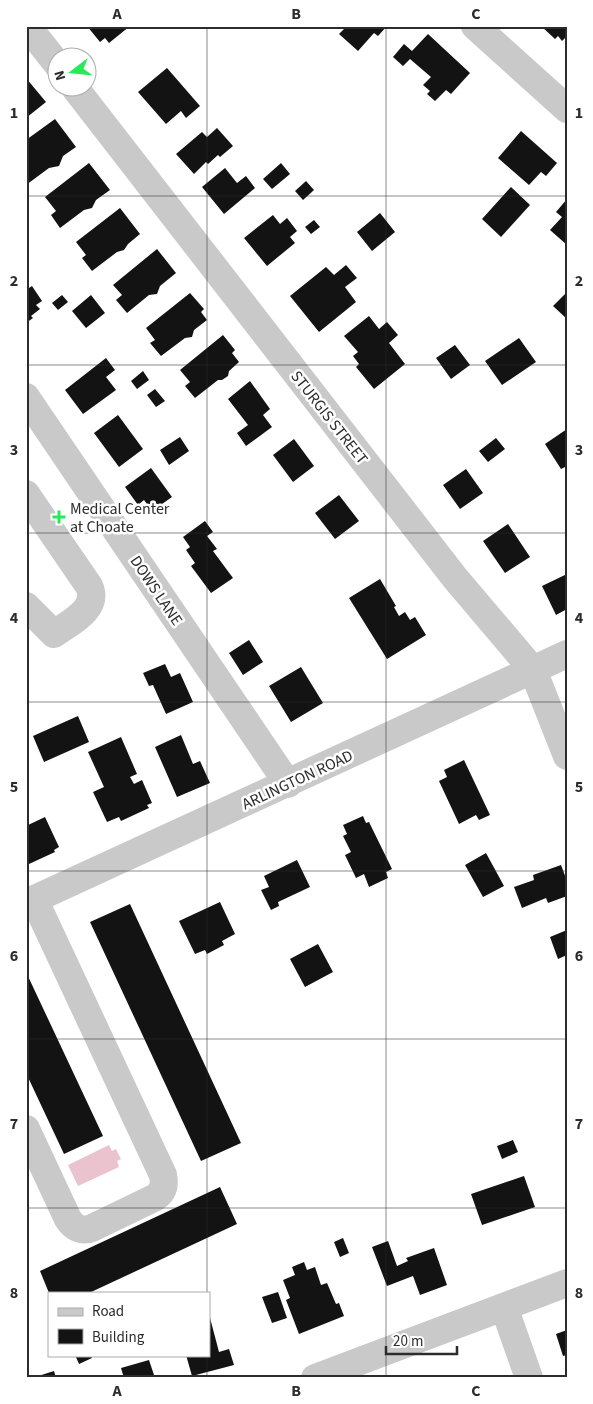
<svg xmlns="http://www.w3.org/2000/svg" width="593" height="1404" viewBox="0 0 593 1404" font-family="'Source Sans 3',sans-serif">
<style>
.water{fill:#ebc3ce}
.building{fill:#131313}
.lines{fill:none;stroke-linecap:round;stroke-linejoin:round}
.minor{stroke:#c9c9c9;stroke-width:28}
.grid{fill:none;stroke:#2c2c2c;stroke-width:1;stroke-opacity:0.55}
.poi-dot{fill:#27ea5a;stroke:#fff;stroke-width:2}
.labels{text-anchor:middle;stroke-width:5;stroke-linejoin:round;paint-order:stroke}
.street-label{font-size:16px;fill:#2c2c2c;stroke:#fff}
.poi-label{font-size:16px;fill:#2c2c2c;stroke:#fff;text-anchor:start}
.neatline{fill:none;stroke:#2c2c2c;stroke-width:2}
.grid-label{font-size:16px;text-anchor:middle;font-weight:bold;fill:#2c2c2c}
</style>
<rect width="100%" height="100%" fill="#fff"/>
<!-- water -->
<path class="water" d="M109 1145 112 1151 116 1149 121 1159 117 1161 119 1167 78 1186 68 1165Z"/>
<!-- building -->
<path class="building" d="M87 26H130L109 43 105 38 100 42Z
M347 26H387L378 36 374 33 358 51 339 34Z
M541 26H567V36L562 41 558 36 555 39Z
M428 34 470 73 451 94 446 90 435 101 427 94 430 91 423 85 431 77 410 59 403 66 393 57 404 44 412 51Z
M167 68 200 106 186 118 181 111 166 124 138 92Z
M26 78 46 102 26 118Z
M55 119 76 147 63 156 59 166 49 168 26 185V140Z
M217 128 233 146 220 157 218 155 208 164 206 162 194 174 176 154 202 132 207 137Z
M521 131 557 163 546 176 541 172 529 185 498 158Z
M89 163 110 190 96 200 92 208 84 210 60 228 51 215 56 211 45 197Z
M281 163 290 174 272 189 263 179Z
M225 168 237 183 246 176 255 188 224 214 202 187Z
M306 181 314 190 303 200 295 191Z
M511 187 530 205 501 237 482 219Z
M567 199V245L550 230 562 217 556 212Z
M120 208 140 234 128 244 124 250 117 252 92 271 82 258 86 255 76 242Z
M380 213 395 232 372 251 357 232Z
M273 215 280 224 287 218 297 231 290 237 295 243 267 266 244 238Z
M314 220 320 227 311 234 305 227Z
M157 249 176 273 160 286 157 294 149 295 127 313 116 300 122 295 113 285Z
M346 265 357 278 345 287 356 302 319 332 290 296 326 267 334 275Z
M32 286 42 301 36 305 40 309 31 316 33 318 26 323V290Z
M567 292V319L553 306Z
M190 293 204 309 201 312 207 320 194 330 192 337 185 338 161 356 150 343 155 340 146 328Z
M62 295 68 302 58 310 52 303Z
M91 295 105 313 86 328 72 311Z
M369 316 379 329 387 322 398 335 389 343 405 364 374 389 356 367 359 364 353 356 358 352 344 336Z
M223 335 235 350 232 353 239 362 229 371 228 376 222 380H218L195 398 185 386 190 382 180 370Z
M519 338 536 362 502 385 485 361Z
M455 345 470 365 451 379 436 358Z
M106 358 115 370 106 377 116 390 83 414 65 390Z
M143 371 149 380 137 389 131 381Z
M250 381 270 409 263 415 272 427 246 446 237 433 248 425 228 399Z
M155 389 165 401 156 407 147 395Z
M118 415 143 449 119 467 94 433Z
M567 429V466L561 469 545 444Z
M180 437 189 451 169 465 160 450Z
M496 438 505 449 488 462 479 451Z
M294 439 314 466 293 482 273 455Z
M151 468 172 497 152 511 144 500 138 505 125 487Z
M466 469 483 493 460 509 443 485Z
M339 495 359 521 335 539 315 513Z
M205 521 213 532 207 536 217 549 213 551 233 578 211 593 191 566 195 563 186 550 190 547 183 537Z
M508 524 530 557 505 573 483 541Z
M567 574V609L556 615 542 586Z
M380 579 396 606 394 607 399 616 405 612 410 620 415 617 426 635 387 659 349 598Z
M249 640 263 662 243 675 229 653Z
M165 664 171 677 180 673 193 702 166 714 153 685 149 686 143 673Z
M301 667 323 703 291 722 269 686Z
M78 716 89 742 44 762 33 736Z
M181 735 193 764 200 761 210 783 177 797 155 747Z
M121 737 137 774 130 777 134 784 142 780 152 803 147 805 149 808 121 821 119 817 107 822 93 792 104 787 88 752Z
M464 760 490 815 479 820 476 815 459 824 439 781 447 777 444 770Z
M363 816 366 823 369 822 392 869 386 872 388 878 369 887 364 874 356 878 345 855 351 852 343 836 347 834 343 825Z
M45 817 59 847 54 850 55 852 29 864 26 858V826Z
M486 853 504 886 483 897 465 865Z
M297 860 310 887 278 902 279 906 271 910 261 890 269 887 264 876Z
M561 865 567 881V896L548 903 546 898 522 908 514 887 534 880 533 875Z
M220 902 235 934 222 941 224 945 207 954 205 950 195 954 179 921Z
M130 904 241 1143 201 1161 90 922Z
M567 930V955L558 959 550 937Z
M318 944 333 972 305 987 290 959Z
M26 972 103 1136 64 1154 26 1073Z
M513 1140 518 1152 502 1159 497 1146Z
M524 1176 535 1207 482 1225 471 1194Z
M220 1187 237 1224 89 1293H49L40 1271Z
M343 1238 349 1253 340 1257 334 1242Z
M388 1241 397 1266 408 1261 406 1258 434 1248 447 1285 420 1295 413 1276 387 1286 372 1247Z
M304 1262 307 1270 315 1267 321 1285 327 1283 336 1304 339 1303 344 1316 299 1334 286 1300 290 1298 283 1280 295 1275 292 1267Z
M278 1292 287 1318 272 1323 262 1297Z
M209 1314 219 1352 229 1349 234 1365 192 1376 186 1355H209Z
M567 1330V1355L563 1356 556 1334Z
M75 1355H91L92 1358 79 1364Z
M149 1360 155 1378H124L121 1368Z
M54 1371 56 1378H35V1377Z"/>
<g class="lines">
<!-- minor -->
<path class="minor" d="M27 26 58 65
M475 26 567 109
M75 88 455 578 533 670 567 756
M26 397 288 784
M26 494 89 586C100 609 69 623 54 634L26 606
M26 903 567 654
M26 1129 68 1219C74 1228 82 1232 92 1228L154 1198C163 1193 165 1185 163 1175L34 899
M504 1307 529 1378
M315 1378 567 1283"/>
</g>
<!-- grid -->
<path class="grid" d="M207 26V1293M386 26V1378M26 196H567M26 365H567M26 533H567M26 702H567M26 871H567M26 1039H567M26 1208H567M207 1355V1378"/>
<!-- markers -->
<path class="poi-dot" d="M56.5 509.5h5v5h5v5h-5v5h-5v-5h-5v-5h5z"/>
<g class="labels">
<!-- street labels -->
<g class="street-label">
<text transform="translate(330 417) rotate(52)" y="6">STURGIS STREET</text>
<text transform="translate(157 590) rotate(56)" y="6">DOWS LANE</text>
<text transform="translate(297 779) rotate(-25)" y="6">ARLINGTON ROAD</text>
</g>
<!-- poi labels -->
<g class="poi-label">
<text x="70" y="514">Medical Center<tspan x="70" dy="18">at Choate</tspan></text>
</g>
</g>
<!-- border -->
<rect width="593" height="1404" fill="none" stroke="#ffffff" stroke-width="55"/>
<!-- legend -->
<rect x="48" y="1292" width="162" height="65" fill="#ffffff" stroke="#ababab"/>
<rect x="58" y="1308" width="25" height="8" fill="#c9c9c9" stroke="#ababab"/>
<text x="92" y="1316" font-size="15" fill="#2c2c2c">Road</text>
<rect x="58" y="1329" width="25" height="15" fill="#131313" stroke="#ababab"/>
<text x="92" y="1342" font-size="15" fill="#2c2c2c">Building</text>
<!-- north arrow -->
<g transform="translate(72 72) rotate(254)"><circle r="24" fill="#ffffff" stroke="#ababab"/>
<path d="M0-4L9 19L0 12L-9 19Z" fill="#27ea5a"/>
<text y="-8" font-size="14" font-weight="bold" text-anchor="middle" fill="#2c2c2c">N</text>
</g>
<!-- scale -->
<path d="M386 1346v8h71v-8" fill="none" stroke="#2c2c2c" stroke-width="2.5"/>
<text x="393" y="1346" font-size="15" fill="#2c2c2c" stroke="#ffffff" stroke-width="4" paint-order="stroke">20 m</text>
<rect x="28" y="28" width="538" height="1348" class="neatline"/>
<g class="grid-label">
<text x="117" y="19">A</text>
<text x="296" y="19">B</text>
<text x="476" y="19">C</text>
<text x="14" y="118">1</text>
<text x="579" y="118">1</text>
<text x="14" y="286">2</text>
<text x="579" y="286">2</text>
<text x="14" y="455">3</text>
<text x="579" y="455">3</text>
<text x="14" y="623">4</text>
<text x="579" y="623">4</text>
<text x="14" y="792">5</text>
<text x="579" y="792">5</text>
<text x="14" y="961">6</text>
<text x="579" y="961">6</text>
<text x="14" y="1129">7</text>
<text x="579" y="1129">7</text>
<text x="14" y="1298">8</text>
<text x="579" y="1298">8</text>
<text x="117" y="1396">A</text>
<text x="296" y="1396">B</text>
<text x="476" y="1396">C</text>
</g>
</svg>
